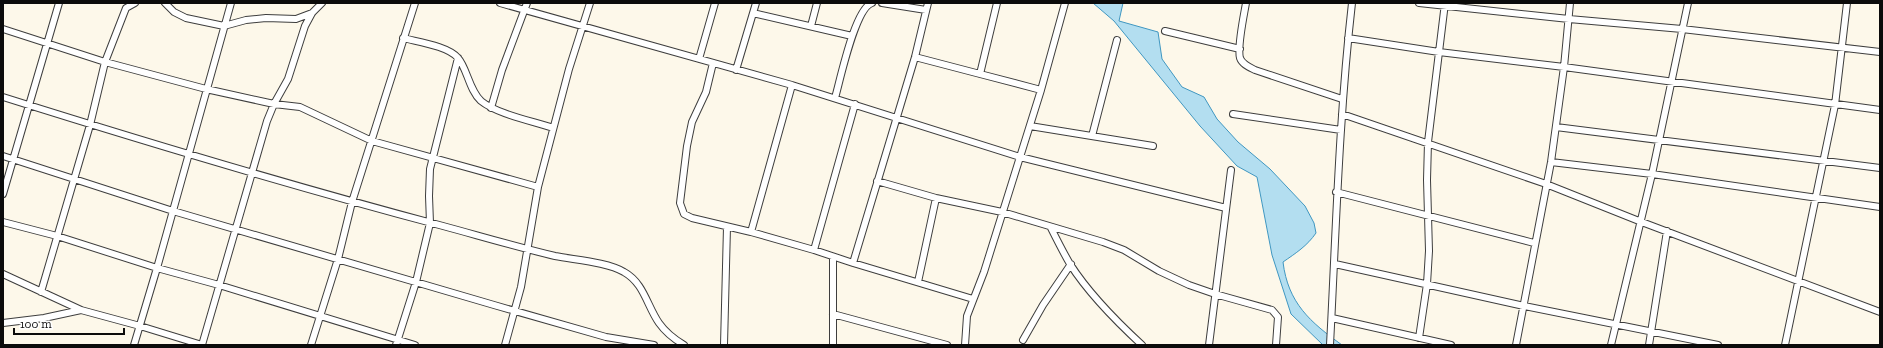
<svg xmlns="http://www.w3.org/2000/svg" width="1883" height="348" viewBox="0 0 1883 348" font-family="'Zilla Slab',serif">
<style>
.water{fill:#b3def0;stroke:#4097c1}
.lines{fill:none;stroke-linecap:round;stroke-linejoin:round}
.street-casing{stroke:#3e3e3e;stroke-width:8}
.street{stroke:#fff;stroke-width:6}
</style>
<rect width="100%" height="100%" fill="#fdf8ea"/>
<!-- water -->
<path class="water" d="M1093 3H1123L1119 21 1158 32 1162 59 1182 87 1204 97 1217 119 1238 142 1270 169 1305 206 1314 223 1316 233C1307 246 1296 253 1283 262 1288 303 1310 322 1342 345H1323L1291 314 1272 255 1257 177 1237 166 1200 126 1114 21Z"/>
<g class="lines">
<defs>
<path id="street" d="M165 3 174 12 186 18 224 26 246 20 266 18 296 19 312 13
M500 3 792 85 1020 157 1226 208
M882 3 926 10
M1246 3C1244 15 1237 47 1240 58 1242 64 1249 67 1255 70L1342 99
M1419 3 1569 19 1682 29 1880 52
M753 13 852 36
M811 26 817 3
M3 29 105 62 206 89 274 104 300 107 372 141 538 187
M1165 31 1240 49
M403 38C418 42 448 46 458 58 467 68 469 90 481 101 497 114 532 121 553 128
M1348 38 1439 52 1564 67 1880 110
M915 57 980 74 997 3
M699 59 715 3
M713 63 706 92 692 122 687 146 680 203 684 214 692 218 751 232 814 250 853 263 973 299
M736 70 756 3
M980 74 1041 90
M3 97C149 143 296 187 443 226 480 236 517 247 555 256 575 260 607 262 624 272 644 283 647 306 659 323 666 333 674 339 684 345
M835 98C840 81 855 8 872 3
M491 108 502 70 527 3
M1233 114 1341 130
M1342 114 1546 184 1639 221 1880 312
M1030 126 1153 146
M1556 127 1880 168
M1092 136 1117 40
M3 156 173 211 494 305 606 337 654 345
M1551 162 1652 174 1880 207
M877 181 936 198 1002 212 1103 242 1124 250 1159 271 1189 285 1215 294 1272 310 1278 317 1276 345
M1336 192 1534 243
M3 194 59 3
M3 222 57 236 157 268 219 285 415 345
M1051 228C1057 240 1063 252 1070 264 1089 294 1116 321 1142 345
M751 232 792 85
M814 250 855 104
M833 257V345
M853 263 915 57 928 3
M1335 264 1524 306 1718 345
M3 274 81 310 140 326 202 345
M918 282 936 198
M41 292 90 125 105 62 126 8 135 3
M833 314 947 345
M1332 318 1451 345
M3 323 44 318 81 310
M1419 338 1427 284 1429 251 1427 180 1428 142 1445 3
M1023 340 1043 305 1071 264
M134 345 157 268 231 3
M202 345 267 121 274 104 288 79 305 26 312 13 322 3
M311 345 338 259 352 202 415 3
M396 345 416 282 430 223 429 196 430 169 458 58
M505 345 521 287 538 187 569 69 590 3
M724 345 727 227
M965 345 967 316 984 272 1020 157 1041 90 1065 3
M1209 345 1231 170
M1330 345C1336 231 1339 117 1352 3
M1516 345 1551 162 1564 67 1570 3
M1611 345 1652 174 1688 3
M1649 345 1667 231
M1785 345 1835 105 1847 3"/>
</defs>
<!-- street casing -->
<use href="#street" class="street-casing"/>
<!-- street -->
<use href="#street" class="street"/>
</g>
<!-- border -->
<rect width="1883" height="348" fill="none" stroke="#0b0b0b" stroke-width="8"/>
<!-- scale -->
<path d="M14 328v6h110v-6" fill="none" stroke="#0b0b0b" stroke-width="2"/>
<text x="20" y="328" font-size="12" fill="#0b0b0b" stroke="#ffffff" stroke-width="3" paint-order="stroke">100 m</text>
</svg>
